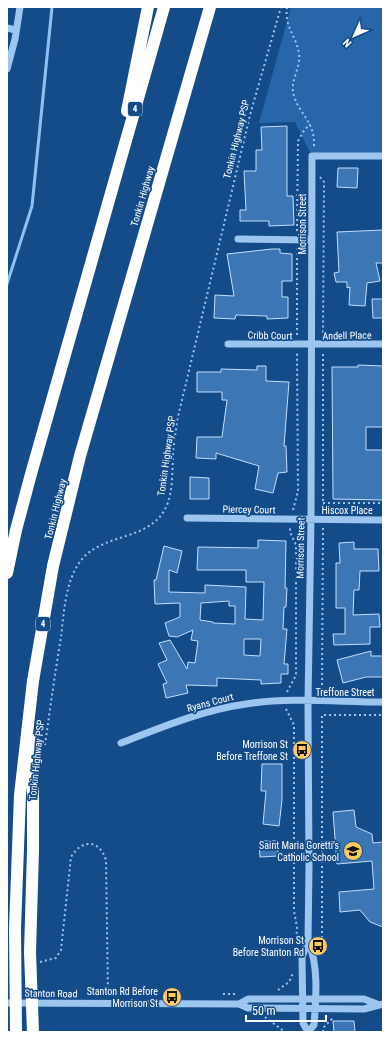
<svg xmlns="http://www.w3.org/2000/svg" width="390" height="1039" viewBox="0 0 390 1039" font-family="'Roboto Condensed',sans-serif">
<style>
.green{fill:#2666a9}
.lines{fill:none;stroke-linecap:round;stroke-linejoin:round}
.stream{stroke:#8ec0f3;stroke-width:3}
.building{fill:#3d76b4;stroke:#c3defb;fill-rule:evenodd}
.path{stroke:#9cc5f0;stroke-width:2;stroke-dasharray:2 3;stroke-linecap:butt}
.minor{stroke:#9cc5f0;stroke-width:7}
.highway{stroke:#fff;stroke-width:12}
.labels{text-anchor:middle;stroke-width:3.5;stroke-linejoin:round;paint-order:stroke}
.shield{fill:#144c8a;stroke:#b8c9dc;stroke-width:1}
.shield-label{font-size:9px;font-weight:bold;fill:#fff}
.street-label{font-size:10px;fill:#fff;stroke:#144c8a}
.poi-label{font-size:10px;fill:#fff;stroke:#144c8a;text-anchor:end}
</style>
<rect width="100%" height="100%" fill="#144c8a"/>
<!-- green -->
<path class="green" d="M291 7H383V156H312L295 122 259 123Z"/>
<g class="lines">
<!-- stream -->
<path class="stream" d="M7 284 32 206 52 7"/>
</g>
<!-- building -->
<path class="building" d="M287 126V196H293L294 225 269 226V221H240V210H246L244 171H256V150H262L261 127Z
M338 168H358L357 188 337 187Z
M383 230V263H376L380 281 367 283 365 306 349 305 350 287 347 288V282H336L334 273 339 272 337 232Z
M272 249H280V253L292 254V281H282V297H288V318L267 319V316L236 315 235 319 214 318 215 295 234 296 227 254Z
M372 299H383V318H373Z
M358 365 383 366V427H366V450H383V500L333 499 332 367H358Z
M257 366H266V381L289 382 284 446H286L287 472 278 473 273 493 255 489 259 466 216 453V459L196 458 197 437H222L227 400H222V392H197V372H221V369L257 370Z
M190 477 209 478V499H190Z
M258 540 286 541 285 588H287L286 607H284L283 629H287L284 664H288V674H281V683L261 684V680L217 678V686L186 685 188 693 166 698 163 684 167 683 158 664 167 660 159 643 170 640 187 669 188 662 195 663 198 641 191 640 193 630 177 637 169 636 165 623 180 617V603L155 604 154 580H156L164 546 182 551 177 573 169 570V592L205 593V585L246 587 245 619 263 620 264 582H246V570H197L198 547 258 548ZM229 601V606H235V624L213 623V622L200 620 201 603ZM244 639H261L260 656 244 655Z
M354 542V549H378L379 571H360L359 590H354L353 615 379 614 380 627H370V644L334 645 333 634H345V608H336V563H340L339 543Z
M371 651V656H383V677H366L343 683 337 660Z
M262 764H282V800L279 826 263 824 266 791H261Z
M354 810 356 827 372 834 373 843 383 842V927L370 922 360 910 340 912 339 892 374 889 372 861 337 864 333 812Z
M259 841H278V856L260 857Z
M333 1021H354L355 1032H334Z"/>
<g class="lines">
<!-- path -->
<path class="path" d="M287 7C284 27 297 37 299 54 301 69 289 81 294 96 301 117 315 121 314 147
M320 177 324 182 323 337
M297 231 298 141 303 132 310 124
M297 248V335
M323 503H383
M293 510 298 491 297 352
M323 511V351
M322 690 323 527
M287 692 296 675V545L290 532V526
M286 709 294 725V911L297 927 296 947
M45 745C50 709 55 673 61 637 64 613 65 584 79 563 101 531 151 543 167 505 173 490 172 473 173 457 173 445 176 433 177 421L250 115 281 7
M322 953V715H383
M40 962 56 958 61 950 71 857C82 839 99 839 106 860L108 995
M278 990 289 982 293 973
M223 994H238
M265 1017 285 1032
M323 1032V1028L333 1018"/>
<!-- minor -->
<path class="minor" d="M7 28 16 30
M7 69 15 39 20 7
M238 239 312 240
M228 344H383
M187 518 383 520
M121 743C162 727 203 710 246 704 290 697 339 702 383 702
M308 941C319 965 316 999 314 1025L308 1032
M7 1003 239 1004 248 1008 364 1009 383 1004
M239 1004 248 999H364L377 1004
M308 1032 303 1023 302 957 308 941 309 867 308 702 311 519 312 156H383"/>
<!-- highway -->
<path class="highway" d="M127 111 148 7
M7 573 16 530 31 474 164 7
M33 740V850L30 952 33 1032
M16 1032 15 928 20 795 33 681 53 566 80 456 210 7"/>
</g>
<!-- icons -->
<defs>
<symbol id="bus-disc" viewBox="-11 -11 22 22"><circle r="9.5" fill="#ffca5b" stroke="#144c8a"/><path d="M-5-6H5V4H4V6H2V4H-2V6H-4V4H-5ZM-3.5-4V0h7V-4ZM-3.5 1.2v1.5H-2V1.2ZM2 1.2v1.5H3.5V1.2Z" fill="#111"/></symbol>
<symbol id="school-disc" viewBox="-11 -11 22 22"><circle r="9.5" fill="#ffca5b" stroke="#144c8a"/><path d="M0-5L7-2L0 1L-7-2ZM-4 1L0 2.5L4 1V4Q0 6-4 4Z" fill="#111"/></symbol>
</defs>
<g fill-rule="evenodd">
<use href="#bus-disc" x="291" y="739" width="22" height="22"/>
<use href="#school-disc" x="342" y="840" width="22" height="22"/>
<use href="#bus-disc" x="307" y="935" width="22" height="22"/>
<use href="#bus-disc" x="161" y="986" width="22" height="22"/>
</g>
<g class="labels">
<!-- shield labels -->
<g class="shield">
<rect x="128" y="102" width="14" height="14" rx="3"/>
<rect x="36" y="617" width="14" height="14" rx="3"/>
</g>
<g class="shield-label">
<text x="135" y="112">4</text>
<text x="43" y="627">4</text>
</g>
<!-- street labels -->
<g class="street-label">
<text transform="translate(236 139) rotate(-76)" y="4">Tonkin Highway PSP</text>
<text transform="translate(142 196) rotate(-74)" y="4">Tonkin Highway</text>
<text transform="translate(302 224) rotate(-90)" y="4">Morrison Street</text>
<text transform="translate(270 335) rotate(1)" y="4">Cribb Court</text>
<text transform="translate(347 335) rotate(-1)" y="4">Andell Place</text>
<text transform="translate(166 456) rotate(-82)" y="4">Tonkin Highway PSP</text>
<text transform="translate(55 509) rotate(-76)" y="4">Tonkin Highway</text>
<text transform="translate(249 509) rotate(1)" y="4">Piercey Court</text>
<text x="347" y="514">Hiscox Place</text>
<text transform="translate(300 548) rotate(-89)" y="4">Morrison Street</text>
<text x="345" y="696">Treffone Street</text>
<text transform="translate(210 702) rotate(-15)" y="4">Ryans Court</text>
<text transform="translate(36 760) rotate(-84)" y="4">Tonkin Highway PSP</text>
<text transform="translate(51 993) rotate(1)" y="4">Stanton Road</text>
</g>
<!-- poi labels -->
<g class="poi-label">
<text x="288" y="748">Morrison St<tspan x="288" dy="12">Before Treffone St</tspan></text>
<text x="339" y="849">Saint Maria Goretti’s<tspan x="339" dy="12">Catholic School</tspan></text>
<text x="304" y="944">Morrison St<tspan x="304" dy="12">Before Stanton Rd</tspan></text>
<text x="158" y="995">Stanton Rd Before<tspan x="158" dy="12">Morrison St</tspan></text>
</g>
</g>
<!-- border -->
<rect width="390" height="1039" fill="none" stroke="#ffffff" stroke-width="16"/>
<!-- north arrow -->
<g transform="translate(354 36) rotate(225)" stroke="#144c8a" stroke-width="3" paint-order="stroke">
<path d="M0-3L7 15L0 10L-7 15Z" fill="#ffffff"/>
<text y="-6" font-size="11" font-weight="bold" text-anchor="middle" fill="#ffffff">N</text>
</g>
<!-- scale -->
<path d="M246 1015v6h80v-6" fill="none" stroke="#ffffff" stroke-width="2"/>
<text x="252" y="1015" font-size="12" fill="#ffffff" stroke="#144c8a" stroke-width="3" paint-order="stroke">50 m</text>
</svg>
